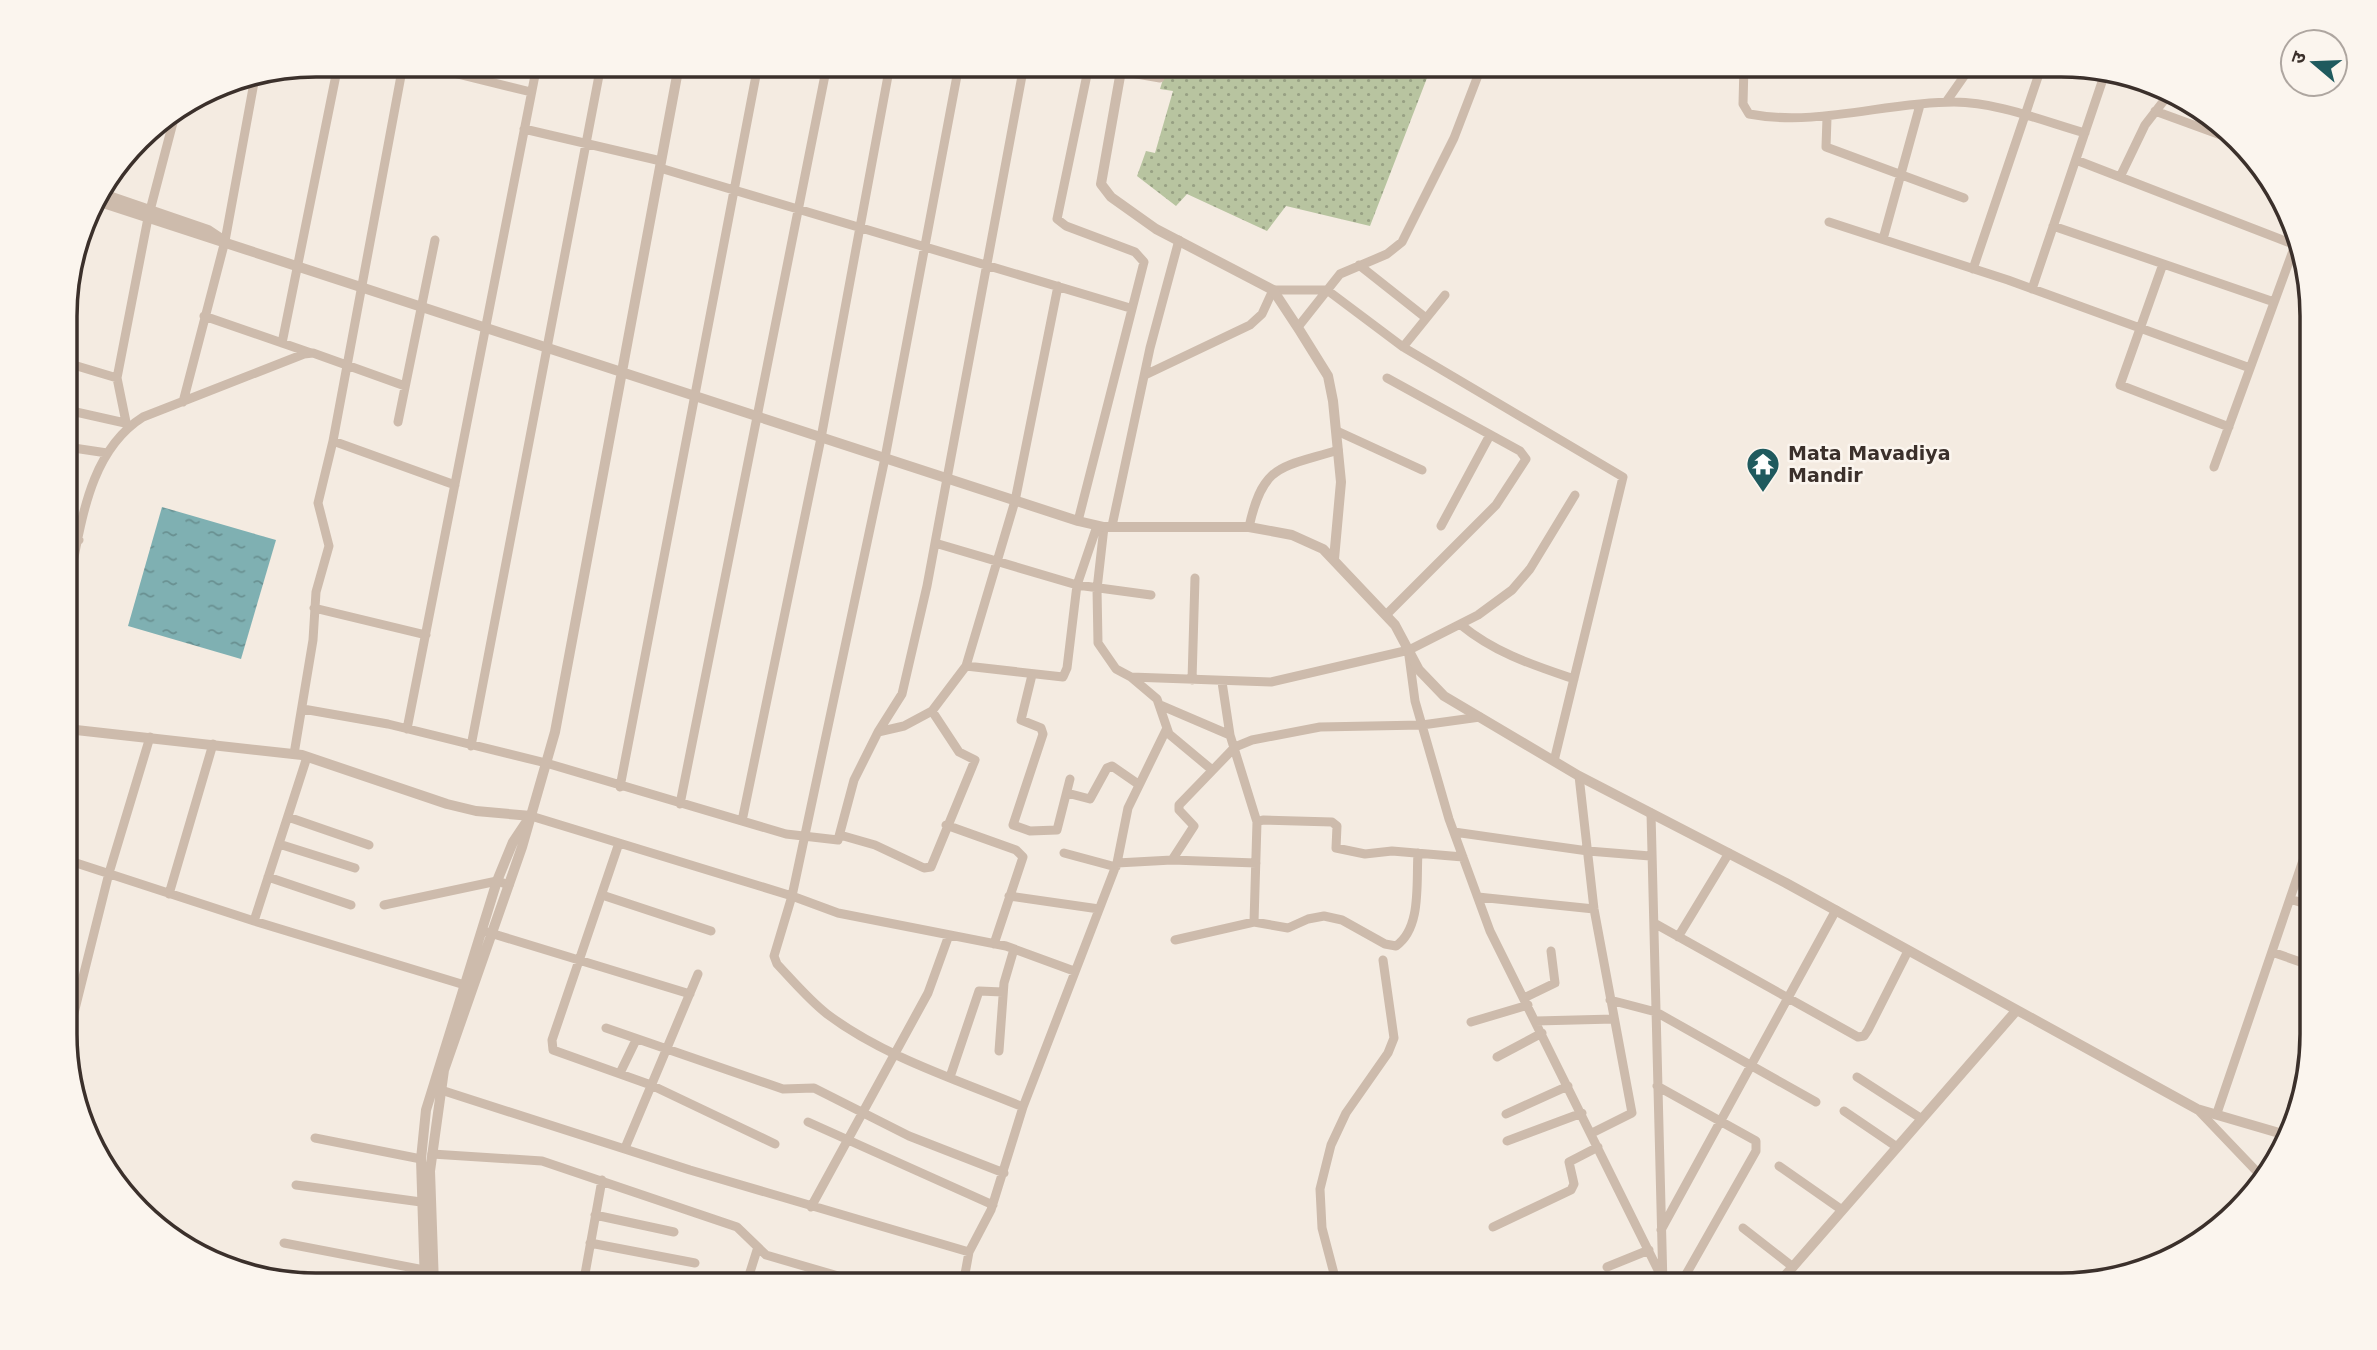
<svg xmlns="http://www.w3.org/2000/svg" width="2377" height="1350" viewBox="0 0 2377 1350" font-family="'DejaVu Sans','Noto Sans Devanagari',sans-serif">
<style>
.green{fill:url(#green-dots)}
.water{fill:url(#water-ripples)}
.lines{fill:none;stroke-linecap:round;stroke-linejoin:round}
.minor{stroke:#cdbbac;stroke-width:9}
.tertiary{stroke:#cdbbac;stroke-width:10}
.labels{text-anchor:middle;stroke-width:5;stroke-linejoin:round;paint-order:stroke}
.poi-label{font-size:19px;font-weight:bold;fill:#3b302b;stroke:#fbf5ee;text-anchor:start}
.rim{fill:none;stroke:#3b302b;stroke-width:3.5}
</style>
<defs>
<pattern id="green-dots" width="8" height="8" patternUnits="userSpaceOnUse" patternTransform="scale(1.75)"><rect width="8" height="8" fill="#b8c4a0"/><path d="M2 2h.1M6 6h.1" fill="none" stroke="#97a083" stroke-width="1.8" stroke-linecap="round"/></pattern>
<pattern id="water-ripples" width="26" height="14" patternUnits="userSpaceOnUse" patternTransform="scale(1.75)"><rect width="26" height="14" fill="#7fb0b2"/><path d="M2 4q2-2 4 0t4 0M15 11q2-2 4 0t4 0" fill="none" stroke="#699091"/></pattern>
</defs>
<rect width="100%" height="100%" fill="#f4ebe1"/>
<!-- green -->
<path class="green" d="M1174 65H1475L1472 75 1432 65 1370 226 1286 206 1267 231 1187 194 1176 206 1137 176 1146 151 1155 153 1173 91 1160 89 1165 73 1173 72Z"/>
<!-- water -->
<path class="water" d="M162 507 276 540 241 659 128 626Z"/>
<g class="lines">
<!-- minor -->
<path class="minor" d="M421 65 531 92
M959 65 885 458 792 896 774 956 777 964C793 981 809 1000 827 1014 884 1057 958 1080 1023 1107
M1085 65 1160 78
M1744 65 1743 104 1749 114C1818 127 1885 102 1954 102 1997 102 2043 121 2085 133
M1867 65 1905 68 1911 65
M1946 102 1967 72 1978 65
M2155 111 2229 138
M1827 118 1826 147 1964 198
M524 129 661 161
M2076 160 2293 244
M660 168 1130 308
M2120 177 2145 125 2169 94
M1829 222 2008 280 2250 368
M2053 226 2274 302
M1883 239 1920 105
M2163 264 2120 385 2229 427
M1359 265 1426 318
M1973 269 2042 65
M2032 289 2104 76
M67 290 70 274
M204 316 311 353
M1298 327 1340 274 1387 254 1402 242 1454 138 1482 65
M282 343 338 65
M1403 347 1445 295
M67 363 117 378
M1145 375 1250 325 1262 314 1273 290H1327L1403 347 1623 477 1554 761
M183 402 225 241 255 77
M67 410 125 423
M398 422 435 240
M127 427 117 378 148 218 176 111
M1337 431 1422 470
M333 441 455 485
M67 447 107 453
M2214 467 2294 248
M1078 521 1144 262 1135 252 1066 226 1057 219 1089 65
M1112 526 1150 348 1179 240
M1441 526 1490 435
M1104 527 1097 589 1098 643 1116 669 1131 677 1157 699 1169 734 1211 769
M1249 527C1263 463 1281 468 1338 450
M67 535 79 540
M935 543 1077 585 1151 595
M67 591C81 530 86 453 143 417L304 354 313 353 405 386
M314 608 426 635
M1386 615 1496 505 1526 459 1520 451 1387 378
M1461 625C1495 653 1533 665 1574 679
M1409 656 1415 701 1449 819 1490 931 1661 1276
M966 666 1063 677 1067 668 1077 585 1097 526
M1032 675 1021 720 1041 728 1043 734 1013 825 1030 831 1057 830 1070 779
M1131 677 1271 682 1409 650 1478 615 1512 590 1530 569 1575 495
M1192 680 1195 578
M1222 682 1230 735 1257 822
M1160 705 1230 735
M303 709 388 724 546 763 786 834 838 840 854 780 878 732 904 726 932 711 966 666 1015 501 1058 286
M407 729 537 65
M878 732 902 694 927 586 1024 65
M471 746 601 65
M294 754 313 640 316 592 329 546 318 503 333 441 403 65
M1579 776 1594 909 1632 1113 1592 1133
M620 787 758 65
M1067 793 1090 799 1107 768 1112 766 1138 784
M680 804 827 65
M1651 813 1663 1285
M531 816 792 896 838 913 1006 946 1074 971
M288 817 369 845
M742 821 821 438 890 65
M946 825 1016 850 1023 857 994 944
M1454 832 1588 851 1650 856
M840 835 875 845 924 868 931 867 975 760 959 752 932 711
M619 843 552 1040 553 1050 651 1085 775 1144
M279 844 355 868
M1064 853 1116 867
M67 860 254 921 468 986
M1172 860 1194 826 1179 810V805L1235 747 1252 740 1320 727 1422 725 1480 717
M1117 863 1128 808 1167 728
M2301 866 2312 870
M268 877 351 905
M169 894 213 744
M602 895 711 931
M1009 896 1099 909
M1478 897 1594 909
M2290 899 2312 906
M384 905 497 881 509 885
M254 921 307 757
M1254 922 1257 822 1263 820 1332 822 1337 826 1336 848 1365 854 1392 851 1463 857
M1654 923 1858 1037 1864 1036 1868 1030 1908 951
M487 932 690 994
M1678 937 1729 853
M1175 940 1254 922 1288 928 1308 919 1324 916 1342 920 1385 944 1396 946C1422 928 1416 882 1418 853
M2272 952 2312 966
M1524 998 1555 983 1551 951
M1610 1000 1656 1012 1816 1102
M1536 1021 1614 1019
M1471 1022 1528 1005
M606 1028 783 1089 814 1088 909 1136 1004 1173
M67 1041 109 873 150 737
M999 1051 1004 983 1014 949
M1497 1057 1542 1033
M620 1073 636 1040
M950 1077 979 991 1003 992
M1857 1077 1922 1119
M1657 1086 1756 1141V1151L1680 1285
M441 1090 690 1170 969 1252
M2198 1110 2262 1177
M1844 1111 1897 1147
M2217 1113 2312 834
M1506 1114 1568 1086
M808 1122 993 1205
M315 1138 421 1159
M1507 1141 1582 1113
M625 1148 698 974
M432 1154 542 1161 737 1227 766 1255 869 1285
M1779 1166 1842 1210
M296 1185 421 1202
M811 1207 928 993 949 935
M595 1215 674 1232
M1493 1227 1571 1190 1574 1184 1569 1162 1598 1147
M1743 1228 1793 1267
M1661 1230 1836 910
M284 1243 424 1270
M590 1243 695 1263
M1607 1267 1649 1250
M583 1285 602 1180
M746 1285 757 1250
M963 1285 969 1252 991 1210 1023 1107 1117 863 1172 860 1256 863
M1337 1285 1322 1228 1320 1189 1331 1145 1346 1113 1388 1053 1394 1038 1383 960"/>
<!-- tertiary -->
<path class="tertiary" d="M1122 65 1101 184 1111 197 1156 229 1273 290 1300 331 1328 376 1333 401 1341 482 1334 559
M100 193 208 230 220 238
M94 200 1078 521 1104 527H1249L1292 535 1323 549 1395 625 1419 670 1444 696 1579 776 1786 883 2197 1109 2286 1135
M67 729 302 755 447 804 476 811 531 816
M425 1285 421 1159 426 1110 497 881 513 842 525 824
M434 1285 430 1171 444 1070 522 847 555 732 679 65
M1777 1285 2016 1011"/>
</g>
<!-- icons -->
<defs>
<symbol id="temple-pin" viewBox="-11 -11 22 30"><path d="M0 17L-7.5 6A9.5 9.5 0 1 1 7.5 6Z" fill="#1f5a5e" stroke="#fbf5ee"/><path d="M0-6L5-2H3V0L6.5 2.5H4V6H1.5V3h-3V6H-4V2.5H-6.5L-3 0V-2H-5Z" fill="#fff"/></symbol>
</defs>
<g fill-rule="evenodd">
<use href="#temple-pin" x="1744" y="445" width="38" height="52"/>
</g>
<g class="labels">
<!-- poi labels -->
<g class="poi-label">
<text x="1788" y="460">Mata Mavadiya<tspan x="1788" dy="22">Mandir</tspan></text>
</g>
</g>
<!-- crop -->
<path d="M0 0H2377V1350H0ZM316 77H2061A239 239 0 0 1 2300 316V1034A239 239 0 0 1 2061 1273H316A239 239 0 0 1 77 1034V316A239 239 0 0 1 316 77Z" fill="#fbf5ee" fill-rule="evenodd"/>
<path class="rim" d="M316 77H2061A239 239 0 0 1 2300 316V1034A239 239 0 0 1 2061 1273H316A239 239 0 0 1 77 1034V316A239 239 0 0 1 316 77Z"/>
<!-- north arrow -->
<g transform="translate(2314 63) rotate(289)"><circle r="33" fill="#fbf5ee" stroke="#aea6a0" stroke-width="2"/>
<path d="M0-5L12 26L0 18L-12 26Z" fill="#1f5a5e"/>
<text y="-10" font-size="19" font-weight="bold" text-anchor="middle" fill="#3b302b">उ</text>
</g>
</svg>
